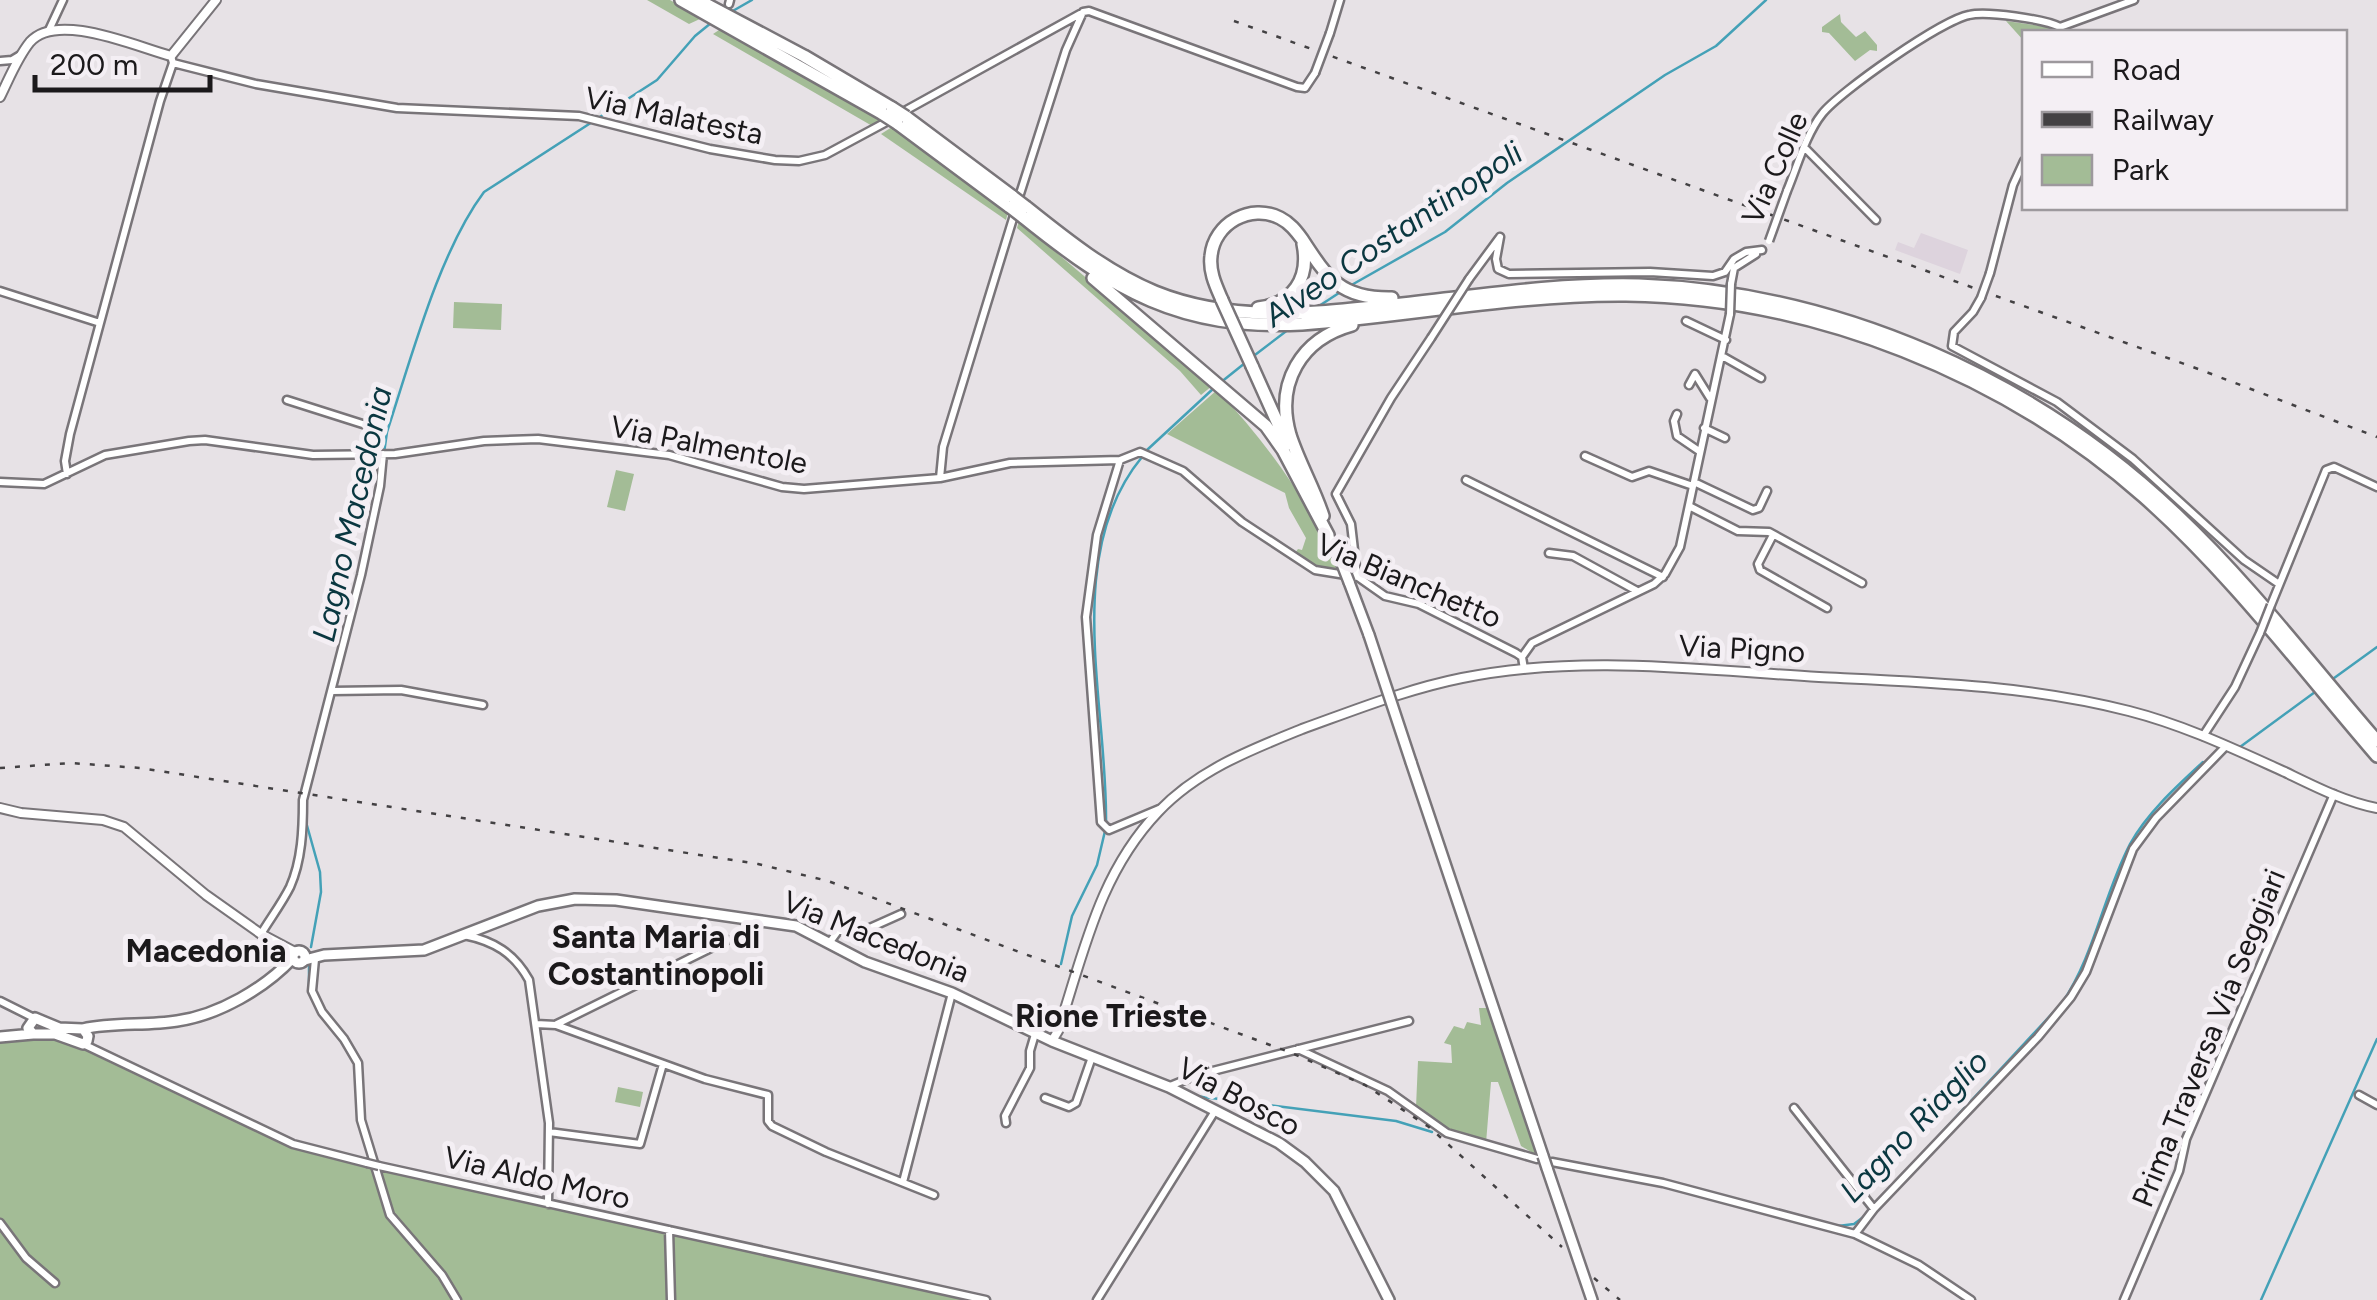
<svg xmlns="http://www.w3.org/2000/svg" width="2377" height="1300" viewBox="0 0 2377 1300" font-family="Figtree,sans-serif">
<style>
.built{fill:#ddd3dd}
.green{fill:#a3bc96}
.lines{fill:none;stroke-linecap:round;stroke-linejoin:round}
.stream{stroke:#44a1b7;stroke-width:2.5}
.minor-casing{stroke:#797579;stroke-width:11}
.tertiary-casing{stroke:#797579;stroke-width:12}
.secondary-casing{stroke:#797579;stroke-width:14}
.trunk-casing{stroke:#797579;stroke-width:16}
.minor{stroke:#fff;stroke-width:6}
.tertiary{stroke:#fff;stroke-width:8}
.secondary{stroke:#fff;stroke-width:9}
.trunk{stroke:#fff;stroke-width:11}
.rail{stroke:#434143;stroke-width:2.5;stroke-dasharray:5 10;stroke-linecap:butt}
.minor-bridge-casing{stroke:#797579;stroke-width:11;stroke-linecap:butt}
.secondary-bridge-casing{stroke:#797579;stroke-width:14;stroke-linecap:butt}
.trunk-bridge-casing{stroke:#797579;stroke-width:16;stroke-linecap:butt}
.minor-bridge{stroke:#fff;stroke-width:6}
.secondary-bridge{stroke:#fff;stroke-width:9}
.trunk-bridge{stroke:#fff;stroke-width:11}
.labels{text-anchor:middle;stroke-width:10;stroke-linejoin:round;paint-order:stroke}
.street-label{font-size:30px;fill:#1b191b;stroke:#f4eff4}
.water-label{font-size:32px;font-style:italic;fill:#0a3740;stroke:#f4eff4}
.neighbourhood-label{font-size:32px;font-weight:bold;fill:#1b191b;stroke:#f4eff4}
</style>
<rect width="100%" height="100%" fill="#e7e2e6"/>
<!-- built -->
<path class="built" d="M1921 233 1968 250 1960 274 1895 250 1898 242 1914 248Z"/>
<!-- green -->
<path class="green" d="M647 0H670L702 18 689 24Z
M1840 14 1841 22 1856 37 1865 31 1877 45V51L1870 50 1855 61 1829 33 1822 32V27Z
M2006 21 2054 28 2056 32H2024V41Z
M722 28 884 121 874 127 713 34Z
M892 127 1008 212 1006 220 881 134Z
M1019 221 1213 385 1201 395 1180 371 1017 228Z
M454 302 502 304 501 330 453 328Z
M1217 390C1268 444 1309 502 1340 570L1316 568 1295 553 1298 549 1302 550 1306 538 1289 508 1285 493 1167 434Z
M616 470 634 474 625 511 607 507Z
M1479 1008H1489L1538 1156 1521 1146 1498 1082H1491L1486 1143 1448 1130 1416 1107 1418 1061 1452 1063 1451 1045 1444 1043 1454 1026 1464 1029 1467 1022 1481 1025Z
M40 1033 81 1035 99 1049 291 1141 346 1156 992 1300H0V1035Z
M618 1087 643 1092 640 1107 615 1102Z"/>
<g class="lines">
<!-- stream -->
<path class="stream" d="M731 12 752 0
M1348 287 1445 232 1507 183 1665 75 1716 46 1766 0
M1319 306 1342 291
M1251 358 1289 329
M1220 383 1245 363
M1147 450 1214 388
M384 453 387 432C411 359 439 252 484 192L657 80 695 36 711 23
M2330 681 2377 647
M2240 747 2315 692
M318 756 351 628
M306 822 320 872 321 892 311 947
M1106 823C1108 706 1061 555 1142 457
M1061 964 1072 916 1097 865 1105 831
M309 965V991
M321 1016 344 1045
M356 1085 358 1117
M1195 1096 1396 1121 1432 1132
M372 1168 380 1194
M1615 1171 1646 1177
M1905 1172 2062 1003C2095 954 2103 896 2130 844 2147 813 2177 786 2203 762
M1838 1226 1854 1224 1866 1215
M2261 1300 2377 1039"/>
<defs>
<path id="minor" d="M729 4 730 0
M49 30 63 0
M1330 33 1340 0
M171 56 173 63 256 84 397 108 579 116 710 149 775 160 799 161 825 155 890 120
M0 61 12 60 22 54
M901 113 1080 14
M1805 148 1876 220
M1787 191C1797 167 1806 134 1822 114 1839 92 1942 20 1969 15 1987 11 2044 19 2060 27L2134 0
M1018 200 1066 50 1083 12 1089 11 1297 87 1305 88 1315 73
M1500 237 1496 259 1498 269 1509 274 1650 272 1713 276 1725 272 1734 259 1746 252 1762 250
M1990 273 2013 185 2024 161
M1469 279 1500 237
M1731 284 1734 268 1756 254
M0 291 100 323
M1981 298 1973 312 1954 332 1952 346 2057 402 2133 459 2244 560 2279 584
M1686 321 1726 340
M1722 356 1761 378
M1689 385 1695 374 1710 398
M287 400 372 427 369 454
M1677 414 1674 421 1677 436 1699 451
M1704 428 1725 438
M1585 456 1632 477 1649 471 1693 486
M1120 460 1097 535 1086 617 1101 822 1109 830 1159 809
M67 474 65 461 70 434 160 101 173 63
M940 478 943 447 1015 212
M1466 480 1663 577
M0 482 44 484 105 455 189 441 205 440 313 455 395 454 484 441 538 439 669 455 782 487 804 489 940 478 1010 463 1120 460 1140 452 1183 471 1242 522 1315 570 1358 577 1385 596 1419 604 1516 653 1522 657 1524 669
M1694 482 1753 510 1759 508 1767 491
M1689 506 1738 531 1769 532 1862 583
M1773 535 1758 564 1760 570 1827 608
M1549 553 1573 556 1637 591
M1357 576 1351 524 1336 494 1391 398 1431 338
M2271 605 2326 470 2334 467 2377 487
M1522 657 1532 643 1654 584 1665 574 1680 547 1730 314
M332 691 401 690 483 705
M2203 736 2235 687 2260 633
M261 934C270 919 282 903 290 887 302 860 303 829 303 800L361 575 380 486 383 454
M464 935C494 941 514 953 529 980L549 1123 548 1204
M830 942 838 931H863L901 914
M315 959 312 991 322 1012 344 1039 358 1063 361 1120 390 1215 442 1275 457 1300
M0 1001 34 1018
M536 1024 556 1025 705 1079 768 1095V1121L772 1126 826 1152 934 1195
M557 1024 727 940
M83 1044 293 1144 367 1163
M1298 1049 1388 1091 1447 1133 1537 1159
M1170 1086 1197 1075 1409 1021
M2359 1095 2377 1105
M1045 1098 1069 1107 1076 1103 1092 1057
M1794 1108 1874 1209 1855 1234
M1006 1123 1005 1116 1030 1068V1051L1035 1034
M549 1132 640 1144 663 1064
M1552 1162 1663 1183 1855 1234 1919 1265 1971 1300
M379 1166 986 1300
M903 1182 952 993
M1874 1209 2038 1037 2071 997 2086 972 2133 849 2156 818 2226 746
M0 1223 26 1258 55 1283
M669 1230 671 1300
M1097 1300 1215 1111
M2124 1300 2179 1171 2186 1139 2334 794"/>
<path id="tertiary" d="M0 97C9 79 17 58 30 42 57 11 137 47 171 56L216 0
M0 808 21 813 103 820 124 827 206 895 261 934 295 952
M1052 1041 1058 1031C1084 952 1099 874 1158 812 1198 770 1250 750 1302 729 1355 710 1407 689 1462 678 1580 654 1700 670 1819 677 1923 682 2027 685 2129 711 2184 725 2234 749 2285 772 2314 786 2345 802 2377 808"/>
<path id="secondary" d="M1328 535 1342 564
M1349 582 1369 635
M1411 762 1543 1156
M293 957a6 6 0 1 1 12 0a6 6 0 1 1-12 0Z
M305 960 324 955 424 950 538 906 575 899 616 900 796 926 865 962 952 993 1052 1041 1169 1087 1279 1143 1305 1162 1334 1191 1389 1300
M35 1018 59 1028 83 1029 88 1036 87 1041 83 1044 55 1034H33L28 1028Z
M83 1029C113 1022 147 1026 177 1021 219 1015 265 988 293 958
M0 1037 33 1034
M1547 1168 1592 1300"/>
<path id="trunk" d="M681 0 883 114
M698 0 804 56 892 108
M906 117 1013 197
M897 123 1010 207
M1026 207C1066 239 1107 272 1155 292 1229 322 1307 314 1384 306 1469 297 1554 283 1639 285 1837 292 2035 379 2177 515 2250 584 2312 666 2377 741
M1023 217C1115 291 1179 330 1302 324 1409 316 1517 294 1626 295 1813 297 2005 374 2144 497 2231 574 2302 669 2377 756
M1093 278 1266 426 1283 450 1328 535
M1222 300C1216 286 1209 272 1211 256 1214 223 1251 203 1280 218 1290 223 1296 231 1302 239 1328 279 1341 299 1392 298
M1258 308C1293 304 1310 278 1303 244
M1252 366 1287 444
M1323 516C1314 488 1299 463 1290 435 1275 383 1301 339 1352 325"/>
</defs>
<!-- minor casing -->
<use href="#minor" class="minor-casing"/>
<!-- tertiary casing -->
<use href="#tertiary" class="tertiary-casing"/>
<!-- secondary casing -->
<use href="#secondary" class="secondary-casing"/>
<!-- trunk casing -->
<use href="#trunk" class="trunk-casing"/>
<!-- minor -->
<use href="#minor" class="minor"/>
<!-- tertiary -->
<use href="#tertiary" class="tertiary"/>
<!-- secondary -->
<use href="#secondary" class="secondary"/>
<!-- trunk -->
<use href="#trunk" class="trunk"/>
<!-- rail -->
<path class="rail" d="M1234 21 2201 370 2377 437
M0 768 71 763 140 768 758 864 828 881 1289 1052 1365 1085 1429 1127 1562 1247
M1594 1278 1620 1300"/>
<defs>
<path id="minor-bridge" d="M1315 73 1330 33
M1769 241 1787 191
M1981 298 1990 273
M1730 314 1731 284
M1431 338 1469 279
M2260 633 2271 605
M367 1163 379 1166"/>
<path id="secondary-bridge" d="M1342 564 1349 582
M1369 635 1411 762
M1543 1156 1547 1168"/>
<path id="trunk-bridge" d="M892 108 906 117
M883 114 897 123
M1013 197 1026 207
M1010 207 1023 217
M1222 300 1252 366"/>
</defs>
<!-- minor-bridge casing -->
<use href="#minor-bridge" class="minor-bridge-casing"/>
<!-- secondary-bridge casing -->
<use href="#secondary-bridge" class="secondary-bridge-casing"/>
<!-- trunk-bridge casing -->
<use href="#trunk-bridge" class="trunk-bridge-casing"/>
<!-- minor-bridge -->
<use href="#minor-bridge" class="minor-bridge"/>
<!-- secondary-bridge -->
<use href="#secondary-bridge" class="secondary-bridge"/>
<!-- trunk-bridge -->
<use href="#trunk-bridge" class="trunk-bridge"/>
</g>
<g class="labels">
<!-- street labels -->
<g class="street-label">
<text transform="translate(674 116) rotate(12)" y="10">Via Malatesta</text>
<text transform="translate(1775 168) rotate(-66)" y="10">Via Colle</text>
<text transform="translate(709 445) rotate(11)" y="10">Via Palmentole</text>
<text transform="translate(1409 581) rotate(23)" y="10">Via Bianchetto</text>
<text transform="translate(1742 649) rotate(3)" y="10">Via Pigno</text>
<text transform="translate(876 937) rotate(22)" y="10">Via Macedonia</text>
<text transform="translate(2209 1038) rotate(-68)" y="10">Prima Traversa Via Seggiari</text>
<text transform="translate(1239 1097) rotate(28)" y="10">Via Bosco</text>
<text transform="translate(537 1178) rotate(13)" y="10">Via Aldo Moro</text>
</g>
<!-- water labels -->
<g class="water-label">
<text transform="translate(1393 234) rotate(-34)" y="11">Alveo Costantinopoli</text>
<text transform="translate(352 514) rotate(-77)" y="11">Lagno Macedonia</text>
<text transform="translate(1914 1126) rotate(-46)" y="11">Lagno Riaglio</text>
</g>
<!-- neighbourhood labels -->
<g class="neighbourhood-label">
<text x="656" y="948">Santa Maria di<tspan x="656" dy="37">Costantinopoli</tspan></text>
<text x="206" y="962">Macedonia</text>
<text x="1111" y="1027">Rione Trieste</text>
</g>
</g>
<!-- legend -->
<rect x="2022" y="30" width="325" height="180" fill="#f4eff4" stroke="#9d999d" stroke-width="2.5"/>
<rect x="2042" y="62" width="50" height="15" fill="#ffffff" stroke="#9d999d" stroke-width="2.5"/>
<text x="2112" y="80" font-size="30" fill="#1b191b">Road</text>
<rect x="2042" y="112" width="50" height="15" fill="#434143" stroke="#9d999d" stroke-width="2.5"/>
<text x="2112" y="130" font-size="30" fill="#1b191b">Railway</text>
<rect x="2042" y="155" width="50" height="30" fill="#a3bc96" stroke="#9d999d" stroke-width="2.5"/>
<text x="2112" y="180" font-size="30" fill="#1b191b">Park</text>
<!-- scale -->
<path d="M35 75v15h175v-15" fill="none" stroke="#1b191b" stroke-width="5"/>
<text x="50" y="75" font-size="30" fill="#1b191b" stroke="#f4eff4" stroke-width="8" paint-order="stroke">200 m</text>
</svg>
